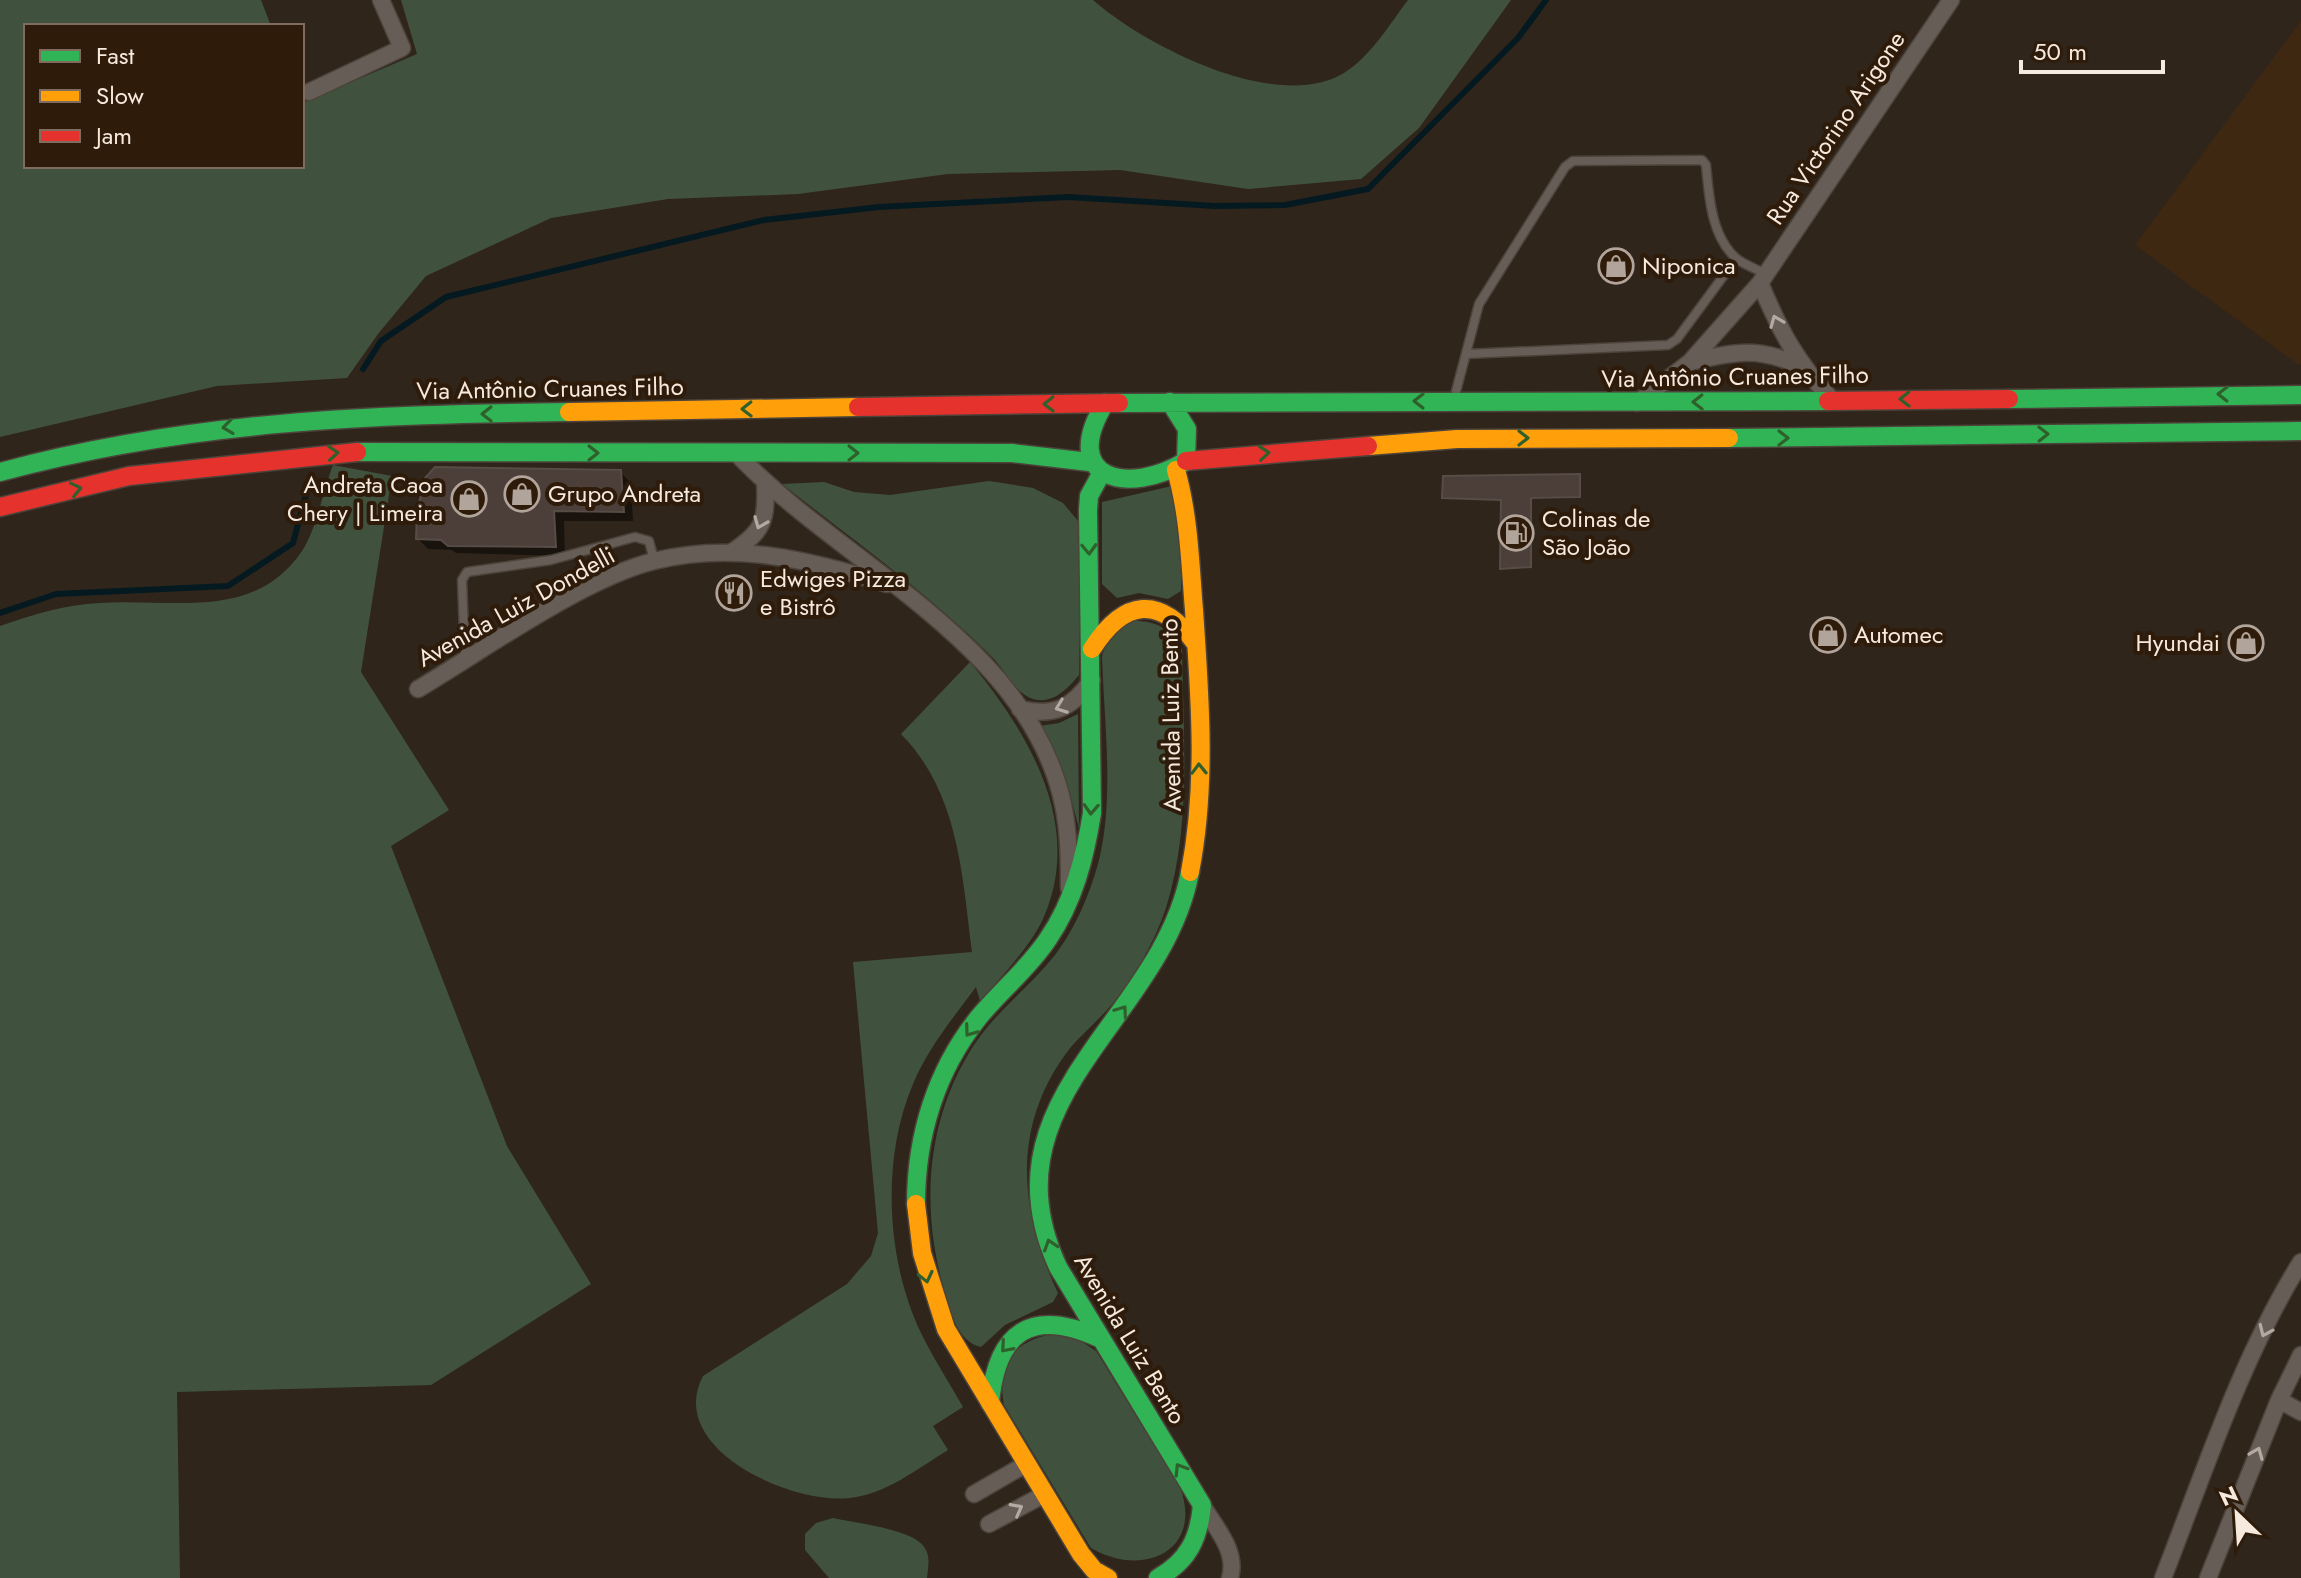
<svg xmlns="http://www.w3.org/2000/svg" width="2301" height="1578" viewBox="0 0 2301 1578" font-family="Jost,sans-serif">
<style>
.built{fill:#3f2812}
.green{fill:#40523e}
.shadow{fill:#0007}
.lines{fill:none;stroke-linecap:round;stroke-linejoin:round}
.stream{stroke:#051a20;stroke-width:6}
.building{fill:#4c3f39;stroke:#574c46;stroke-width:2}
.lane-casing{stroke:#4c433b;stroke-width:11}
.street-casing{stroke:#4c433b;stroke-width:19}
.fast-casing{stroke:#4c433b;stroke-width:21}
.slow-casing{stroke:#4c433b;stroke-width:21}
.jam-casing{stroke:#4c433b;stroke-width:21}
.lane{stroke:#665e56;stroke-width:8}
.street{stroke:#665e56;stroke-width:16}
.fast{stroke:#30b455;stroke-width:18}
.slow{stroke:#ff9f0a;stroke-width:18}
.jam{stroke:#e5322d;stroke-width:18}
.oneway{stroke:#b5aaa1}
.oneway2{stroke:#2f602b}
.labels{text-anchor:middle;stroke-width:8;stroke-linejoin:round;paint-order:stroke}
.street-label{font-size:24px;fill:#f6e9de;stroke:#2e1b09}
.poi-label{font-size:24px;fill:#f6e9de;stroke:#2e1b09;text-anchor:start}
</style>
<rect width="100%" height="100%" fill="#30251b"/>
<!-- built -->
<path class="built" d="M2301 21V364H2298L2135 245Z"/>
<!-- green -->
<path class="green" d="M0 0H261L271 26H26V166H302V103L417 54 401 0H1093C1144 45 1277 114 1344 73 1370 57 1390 24 1408 0H1511L1419 128 1361 179 1248 189 1120 170 948 174 798 194 668 199 551 218 426 276 378 334 347 378 217 386 0 437Z
M333 465 392 476 361 672 449 810 391 846 507 1146 591 1284 431 1385 177 1392 180 1578H0V626C34 614 64 605 100 603 173 598 254 622 302 551 317 528 323 491 333 465Z
M989 481 1033 488 1063 503 1079 522V675C1068 688 1053 705 1033 699 1014 693 1005 669 991 656 927 592 853 540 782 484L824 482 854 492 890 495Z
M1181 484V591L1168 599 1139 593 1117 598 1102 584V502Z
M1134 621C1158 621 1169 629 1182 648 1183 735 1192 825 1166 908 1155 941 1135 976 1113 1003 1100 1019 1084 1032 1071 1047 1011 1123 1018 1210 1058 1293L1053 1302 1005 1325 981 1347C957 1342 950 1310 944 1289 919 1203 927 1109 981 1035 1003 1006 1033 983 1055 955 1076 928 1092 889 1100 856 1114 793 1104 721 1102 656 1108 637 1116 629 1134 621Z
M970 662C1028 732 1085 825 1043 919 1028 950 1002 975 980 1001L976 987C953 1018 928 1048 913 1084 881 1159 886 1260 921 1333 933 1358 949 1382 963 1407L933 1426 948 1450C917 1469 886 1494 850 1498 791 1505 665 1448 703 1376L847 1284 871 1256 878 1233 853 962 972 952C962 875 959 793 901 734Z
M1078 714 1079 828 1066 780 1039 726 1059 723Z
M1057 1333 1076 1338 1096 1351 1180 1487C1204 1552 1142 1578 1091 1548L1004 1405C996 1362 1015 1340 1057 1333Z
M833 1518C854 1523 913 1529 924 1547 931 1556 928 1567 927 1578H829L805 1550V1534L816 1523Z"/>
<!-- shadow -->
<path class="shadow" d="M620 472 631 483 633 521H564L565 556 456 553 452 550 428 549 418 539Z
M1579 476 1581 498 1532 499V568H1502L1503 501 1444 497Z"/>
<g class="lines">
<!-- stream -->
<path class="stream" d="M363 369 381 341 446 297 764 220 879 207 1068 197 1215 206 1285 205 1368 189 1518 38 1546 0
M0 613 56 594 228 586 293 543 310 479"/>
</g>
<!-- building -->
<path class="building" d="M435 467 621 470 624 512 554 511 556 547 448 546 441 540 416 539 417 512 425 478Z
M1580 474V497L1531 498V567L1500 569 1501 500 1442 498 1443 476Z"/>
<g class="lines">
<defs>
<path id="lane" d="M1466 354 1668 345 1677 339 1736 259
M1454 399 1479 304 1565 167 1573 161 1702 160 1706 165C1709 196 1711 237 1737 259 1745 265 1757 269 1765 274
M465 658 462 580 467 572 551 560 635 537 649 541 654 560"/>
<path id="street" d="M309 92 402 48 381 0
M1760 283C1780 331 1796 361 1832 400
M1690 362C1734 352 1758 346 1800 366
M1637 403 1690 362 1760 283 1951 0
M737 454C841 564 1029 643 1063 804 1069 832 1069 860 1069 888
M732 552C764 531 767 520 765 483
M418 689C484 650 582 579 654 561 733 541 811 560 887 584
M1020 709C1054 717 1072 708 1092 680
M2279 1400 2301 1412
M974 1494 1026 1464
M1202 1505C1215 1527 1238 1551 1230 1578
M989 1524 1045 1494
M2163 1578C2204 1473 2241 1358 2301 1262
M2208 1578 2279 1400 2301 1355"/>
<path id="fast" d="M2009 399 2301 395
M1105 403C1058 480 1129 496 1186 461L1187 429 1170 402
M1119 403 1828 401
M1729 438 2301 431
M357 452 1012 453 1089 462
M0 472C193 420 371 415 569 412
M916 1204C916 1136 936 1070 979 1017 1001 990 1029 968 1048 939 1074 901 1085 857 1092 813L1088 510 1089 496 1101 474
M990 1403C997 1330 1032 1308 1099 1338
M1158 1578C1188 1561 1199 1539 1202 1505L1058 1267C980 1098 1162 1021 1190 872"/>
<path id="slow" d="M569 412 858 407
M1368 446 1457 439 1729 438
M1176 470C1189 516 1190 562 1194 610 1200 697 1207 785 1190 872
M1092 649C1124 599 1160 594 1196 644
M916 1204 922 1253 946 1329 1081 1554 1094 1570 1108 1578"/>
<path id="jam" d="M1828 401 2009 399
M858 407 1119 403
M1186 461 1368 446
M0 507 129 476 357 452"/>
</defs>
<!-- lane casing -->
<use href="#lane" class="lane-casing"/>
<!-- street casing -->
<use href="#street" class="street-casing"/>
<!-- fast casing -->
<use href="#fast" class="fast-casing"/>
<!-- slow casing -->
<use href="#slow" class="slow-casing"/>
<!-- jam casing -->
<use href="#jam" class="jam-casing"/>
<!-- lane -->
<use href="#lane" class="lane"/>
<!-- street -->
<use href="#street" class="street"/>
<!-- fast -->
<use href="#fast" class="fast"/>
<!-- slow -->
<use href="#slow" class="slow"/>
<!-- jam -->
<use href="#jam" class="jam"/>
</g>
<!-- one-way arrows -->
<defs><path id="oneway-chevron" d="M-2-3.5L2.5 0L-2 3.5" fill="none" stroke-width="1.6" stroke-linecap="round" stroke-linejoin="round" transform="scale(2)"/></defs>
<g class="oneway">
<use href="#oneway-chevron" transform="translate(1776 321) rotate(-112)"/>
<use href="#oneway-chevron" transform="translate(760 523) rotate(112)"/>
<use href="#oneway-chevron" transform="translate(1061 707) rotate(159)"/>
<use href="#oneway-chevron" transform="translate(2265 1331) rotate(114)"/>
<use href="#oneway-chevron" transform="translate(2257 1453) rotate(-68)"/>
<use href="#oneway-chevron" transform="translate(1017 1509) rotate(-28)"/>
</g>
<g class="oneway2">
<use href="#oneway-chevron" transform="translate(2223 394) rotate(-179)"/>
<use href="#oneway-chevron" transform="translate(1905 399) rotate(179)"/>
<use href="#oneway-chevron" transform="translate(1419 401) rotate(180)"/>
<use href="#oneway-chevron" transform="translate(1698 402) rotate(179)"/>
<use href="#oneway-chevron" transform="translate(1049 404) rotate(179)"/>
<use href="#oneway-chevron" transform="translate(747 409) rotate(179)"/>
<use href="#oneway-chevron" transform="translate(487 414) rotate(179)"/>
<use href="#oneway-chevron" transform="translate(228 427) rotate(172)"/>
<use href="#oneway-chevron" transform="translate(2043 434) rotate(-1)"/>
<use href="#oneway-chevron" transform="translate(1523 438)"/>
<use href="#oneway-chevron" transform="translate(1783 438)"/>
<use href="#oneway-chevron" transform="translate(333 453) rotate(-4)"/>
<use href="#oneway-chevron" transform="translate(593 453)"/>
<use href="#oneway-chevron" transform="translate(853 453)"/>
<use href="#oneway-chevron" transform="translate(1264 453) rotate(-5)"/>
<use href="#oneway-chevron" transform="translate(76 489) rotate(-13)"/>
<use href="#oneway-chevron" transform="translate(1089 549) rotate(88)"/>
<use href="#oneway-chevron" transform="translate(1199 769) rotate(-91)"/>
<use href="#oneway-chevron" transform="translate(1091 809) rotate(93)"/>
<use href="#oneway-chevron" transform="translate(1122 1011) rotate(-55)"/>
<use href="#oneway-chevron" transform="translate(970 1031) rotate(126)"/>
<use href="#oneway-chevron" transform="translate(1050 1245) rotate(-108)"/>
<use href="#oneway-chevron" transform="translate(926 1277) rotate(77)"/>
<use href="#oneway-chevron" transform="translate(1006 1347) rotate(131)"/>
<use href="#oneway-chevron" transform="translate(1180 1469) rotate(-122)"/>
</g>
<!-- icons -->
<defs>
<symbol id="shop-ring" viewBox="-11 -11 22 22"><circle r="9.5" fill="#2e1b09" stroke="#b1a49a" stroke-width="1.5"/><path d="M-5-2.5h2.3a2.7 3.5 0 0 1 5.4 0H5L5.5 6h-11ZM-1.5-2.5h3a1.5 2.3 0 0 0-3 0Z" fill="#b1a49a"/></symbol>
<symbol id="fuel-ring" viewBox="-11 -11 22 22"><circle r="9.5" fill="#2e1b09" stroke="#b1a49a" stroke-width="1.5"/><path d="M-5.5-6h7V0h2V4h1.3V-2.5L3-4.5l.8-.8L6-3V5H2.5V1h-1V6h-7ZM-4.2-4.7v3.2H.2V-4.7Z" fill="#b1a49a"/></symbol>
<symbol id="restaurant-ring" viewBox="-11 -11 22 22"><circle r="9.5" fill="#2e1b09" stroke="#b1a49a" stroke-width="1.5"/><path d="M-5-6h1v4h1v-4h1v4h1v-4h1v5L-1.5 .5V6h-2V.5L-5-1ZM5-6V6H3V1.5H1.5Q1.5-4 5-6Z" fill="#b1a49a"/></symbol>
</defs>
<g fill-rule="evenodd">
<use href="#shop-ring" x="1596" y="246" width="40" height="40"/>
<use href="#shop-ring" x="502" y="474" width="40" height="40"/>
<use href="#shop-ring" x="449" y="479" width="40" height="40"/>
<use href="#fuel-ring" x="1496" y="513" width="40" height="40"/>
<use href="#restaurant-ring" x="714" y="573" width="40" height="40"/>
<use href="#shop-ring" x="1808" y="615" width="40" height="40"/>
<use href="#shop-ring" x="2226" y="623" width="40" height="40"/>
</g>
<g class="labels">
<!-- street labels -->
<g class="street-label">
<text transform="translate(1836 128) rotate(-56)" y="8">Rua Victorino Arigone</text>
<text transform="translate(1735 377) rotate(-1)" y="8">Via Antônio Cruanes Filho</text>
<text transform="translate(550 389) rotate(-1)" y="8">Via Antônio Cruanes Filho</text>
<text transform="translate(516 607) rotate(-29)" y="8">Avenida Luiz Dondelli</text>
<text transform="translate(1171 715) rotate(-91)" y="8">Avenida Luiz Bento</text>
<text transform="translate(1130 1339) rotate(59)" y="8">Avenida Luiz Bento</text>
</g>
<!-- poi labels -->
<g class="poi-label">
<text x="1642" y="274">Niponica</text>
<text x="443" y="493" text-anchor="end">Andreta Caoa<tspan x="443" dy="28">Chery | Limeira</tspan></text>
<text x="548" y="502">Grupo Andreta</text>
<text x="1542" y="527">Colinas de<tspan x="1542" dy="28">São João</tspan></text>
<text x="760" y="587">Edwiges Pizza<tspan x="760" dy="28">e Bistrô</tspan></text>
<text x="1854" y="643">Automec</text>
<text x="2220" y="651" text-anchor="end">Hyundai</text>
</g>
</g>
<!-- legend -->
<rect x="24" y="24" width="280" height="144" fill="#2e1b09" stroke="#7e6d5e" stroke-width="2"/>
<rect x="40" y="50" width="40" height="12" fill="#30b455" stroke="#7e6d5e" stroke-width="2"/>
<text x="96" y="64" font-size="24" fill="#f6e9de">Fast</text>
<rect x="40" y="90" width="40" height="12" fill="#ff9f0a" stroke="#7e6d5e" stroke-width="2"/>
<text x="96" y="104" font-size="24" fill="#f6e9de">Slow</text>
<rect x="40" y="130" width="40" height="12" fill="#e5322d" stroke="#7e6d5e" stroke-width="2"/>
<text x="96" y="144" font-size="24" fill="#f6e9de">Jam</text>
<!-- north arrow -->
<g transform="translate(2237 1514) rotate(335)" stroke="#2e1b09" stroke-width="6" paint-order="stroke">
<path d="M0-6L14 30L0 20L-14 30Z" fill="#f6e9de"/>
<text y="-12" font-size="22" font-weight="bold" text-anchor="middle" fill="#f6e9de">N</text>
</g>
<!-- scale -->
<path d="M2021 60v12h142v-12" fill="none" stroke="#f6e9de" stroke-width="4"/>
<text x="2033" y="60" font-size="24" fill="#f6e9de" stroke="#2e1b09" stroke-width="6" paint-order="stroke">50 m</text>
</svg>
